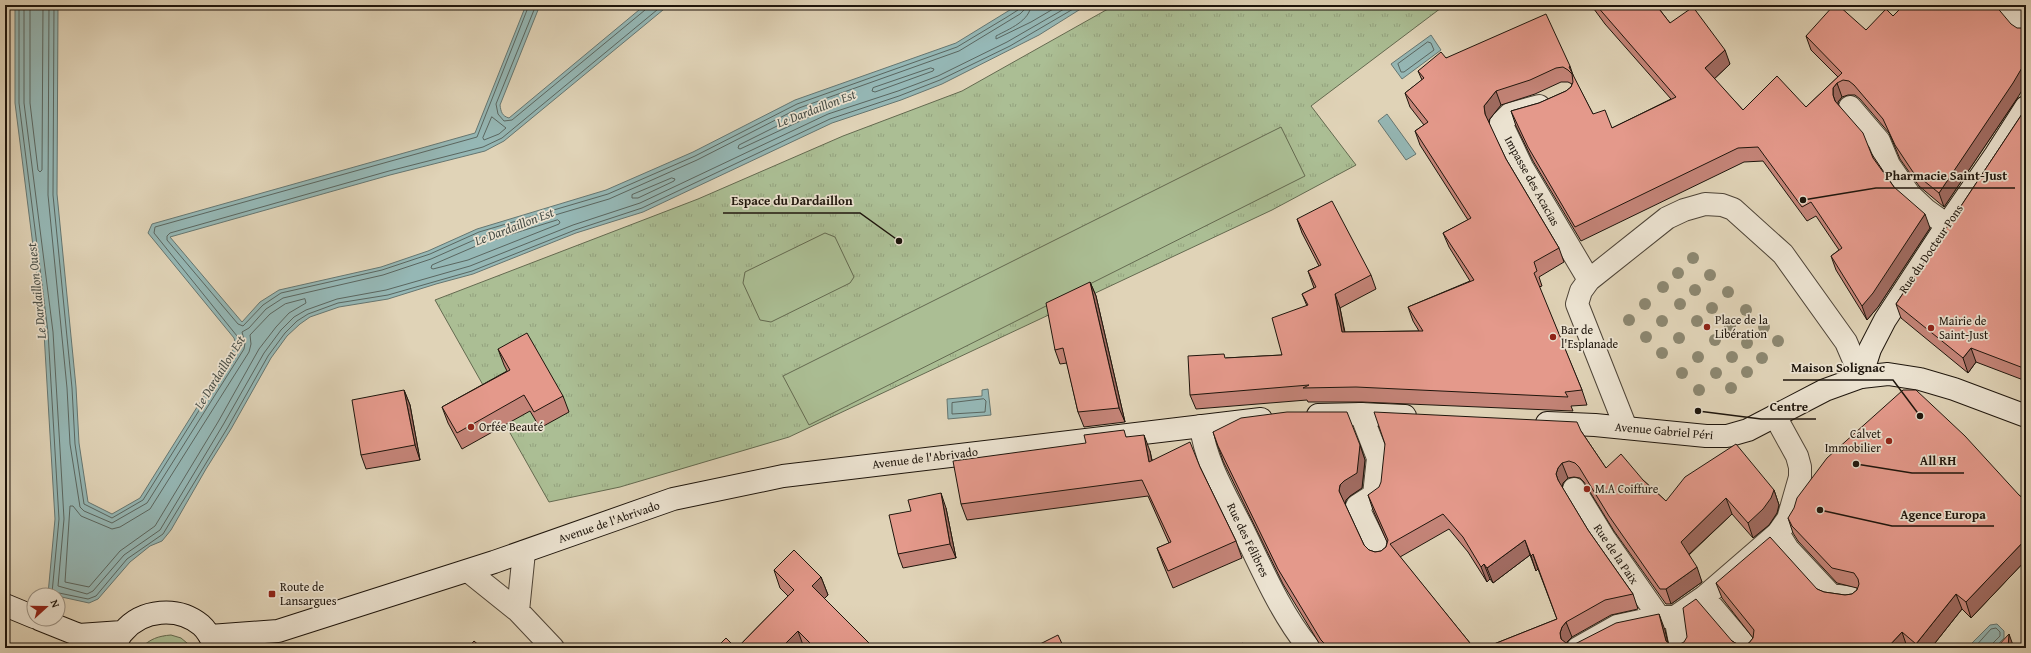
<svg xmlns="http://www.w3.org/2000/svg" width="2031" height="653" viewBox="0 0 2031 653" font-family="'Gentium Book Plus',serif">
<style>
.grass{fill:url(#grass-tufts);stroke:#646a50}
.garden{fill:#abbe94;stroke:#646a50}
.water{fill:#95b7b5;stroke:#657671}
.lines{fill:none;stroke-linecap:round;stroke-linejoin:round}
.shore{stroke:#5a6660;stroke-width:1}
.street-casing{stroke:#4e4437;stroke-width:24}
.secondary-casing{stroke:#1e150c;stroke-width:24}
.street{stroke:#ebe2d0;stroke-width:22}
.secondary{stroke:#ebe2d0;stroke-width:22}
.tree{fill:#8c8770}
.wall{fill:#c48478;stroke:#1e150c}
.shaded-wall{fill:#a06b61;stroke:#1e150c}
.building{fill:#e4998b;stroke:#1e150c}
.poi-dot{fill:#8f2418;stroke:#ebe2d0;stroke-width:1.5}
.labels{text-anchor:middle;stroke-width:3.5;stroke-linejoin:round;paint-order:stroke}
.street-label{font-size:12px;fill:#1e150c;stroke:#ebe2d0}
.poi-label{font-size:12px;fill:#1e150c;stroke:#ebe2d0;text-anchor:start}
.water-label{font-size:13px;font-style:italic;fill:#484e47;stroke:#ebe2d0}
.leader{fill:none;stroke:#1e150c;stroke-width:1.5}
.callout-dot{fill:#1e150c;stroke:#ebe2d0;stroke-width:1.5}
.callout-label{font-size:13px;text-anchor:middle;font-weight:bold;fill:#1e150c;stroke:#ebe2d0;stroke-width:3.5;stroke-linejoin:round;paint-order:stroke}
</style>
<defs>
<pattern id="grass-tufts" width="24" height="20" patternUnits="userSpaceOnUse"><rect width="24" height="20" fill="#abbe94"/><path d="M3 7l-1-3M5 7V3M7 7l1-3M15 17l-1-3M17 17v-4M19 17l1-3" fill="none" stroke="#93a27e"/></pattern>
</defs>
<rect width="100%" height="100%" fill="#e0d3b7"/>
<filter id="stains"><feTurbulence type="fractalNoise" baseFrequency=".005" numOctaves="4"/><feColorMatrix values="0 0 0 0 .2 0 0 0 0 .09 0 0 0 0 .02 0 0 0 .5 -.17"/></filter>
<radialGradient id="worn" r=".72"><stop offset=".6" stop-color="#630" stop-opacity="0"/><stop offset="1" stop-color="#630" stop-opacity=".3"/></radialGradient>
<!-- grass -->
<path class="grass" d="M1115 5H1445L1311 106 1356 165 1272 210 789 437 620 487 549 502 435 300 698 199 843 136 962 91Z
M171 635 181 638 193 648H141C150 639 158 636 171 635Z"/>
<!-- garden -->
<path class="garden" d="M1281 127 1305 176 809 425 783 376Z
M825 233 835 237 854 277 850 283 771 322 760 320 743 283 745 272Z"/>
<!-- water -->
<path class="water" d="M15 5H58L57 194 76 387 79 443 88 502 112 514 140 498 236 345 234 338 148 233 152 224 475 133 526 5H540L500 105C501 112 502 116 509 118L645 5H669L504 141 485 151 390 175 170 237 242 322 260 302 279 290 381 267 428 251 477 229 606 190 693 152 795 100 956 43 1018 5H1087L1039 35 942 84 901 100 832 123 643 212 576 233 473 274 436 284 388 299 339 307 310 317 300 324 287 336 271 358 231 429 206 469 171 530 162 541 150 546 130 562 98 599 89 603 48 594 55 519 44 333 15 103Z
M1431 35 1441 50 1402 79 1391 64Z
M1387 114 1416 154 1406 160 1378 121Z
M988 389 991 415 948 419 947 399 982 396V390Z
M1997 624 2004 631V638L1994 648H1970V645L1990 625Z"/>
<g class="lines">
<!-- shore -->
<path class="shore" d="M19 5V103L48 332 59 519 52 593 54 595 59 593 88 599 96 596 127 559 163 534 228 427 268 356 285 333 297 321 308 314 338 303 388 295 472 271 575 230 642 208 830 119 899 96 940 80 1010 46 1080 5
M24 5V103L53 332 60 449 64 519 58 586 87 594 93 591 124 555 160 530 223 425 264 353 281 330 294 317 306 310 337 299 386 290 470 266 573 225 640 203 828 114 898 91 938 76 1007 42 1071 5
M30 5V103L38 170 40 172 42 170 43 5
M49 5 48 195 67 388 70 444 80 507 84 511 112 523 147 503 244 349 245 343 242 332 249 328 266 309 283 298 383 275 431 259 481 237 609 199 697 160 799 108 959 51 1020 14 1024 10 1025 5
M54 5 53 195 72 388 75 444 84 504 112 518 143 500 240 345 237 336 154 233 155 227 477 137 529 5
M536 5 496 104 498 114 504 121 512 120 645 10 647 5
M663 5 502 138 483 147 389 171 170 233 167 236V240L238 324 243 326 263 305 281 293 382 270 430 254 479 232 608 194 695 156 797 104 957 47 1007 17 1018 10 1020 5
M1031 5C1030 21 1009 29 996 36V39L1031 22 1060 5
M1428 42 1431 43 1434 50 1404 72H1401L1398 64Z
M931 68 934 69 933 71 875 92 872 91 873 88Z
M822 106 825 108 824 110 740 149 738 148 739 145 801 114Z
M492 117 506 128 499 134 484 140 483 138Z
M672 178 675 179 674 181 638 198H632V195Z
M558 220 560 222 559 224 468 260 433 269 431 268 432 265 483 243Z
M305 299 306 303 289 313 276 327 259 349 218 422 155 526 120 551 89 587 65 582 70 506H73L81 516 112 529 120 527 150 509 249 352 251 344 250 335 270 314 285 304Z
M984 399 986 401 985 412 952 414V403Z
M1974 648 1991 629 1996 628 2000 632V636L1992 644V648"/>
<defs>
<path id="street" d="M2004 5 2026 30
M1539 106 1510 114 1501 123 1522 167 1589 280
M1850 107 1879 141 1889 165 1909 194 1926 210 1947 225
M1361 414 1378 458 1374 495 1357 506 1381 555
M1201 426C1205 461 1226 496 1242 528 1262 569 1280 612 1309 648
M1626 428 1577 304 1581 291 1589 280 1667 218 1684 210 1705 204 1722 205 1733 209 1783 254 1846 342 1861 377
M1574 489 1604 538 1659 617
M1778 533 1788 549 1831 595 1852 598
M468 571 518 611 553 648
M1704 597 1747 648
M518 611 524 552
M1675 617 1681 648
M1578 648 1617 626 1659 617H1675L1704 597 1778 533 1788 519 1800 477V467L1797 456 1775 416"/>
<path id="secondary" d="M1861 377 1870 349 1885 320 1947 225 1996 154 2026 107
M1318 415 1361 414 1405 416
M1547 423 1595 425 1706 436H1727L1748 430 1825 390 1861 377 1888 374 1920 379 1954 389 2026 416
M5 605 34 617
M39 619 79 635 122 632
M210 636 278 631 494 562 673 499 783 476 1261 419
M114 648C117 643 119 636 123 632 142 609 178 606 201 625 208 631 212 640 216 648"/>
</defs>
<!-- street casing -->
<use href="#street" class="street-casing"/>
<!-- secondary casing -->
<use href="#secondary" class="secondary-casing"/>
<!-- street -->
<use href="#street" class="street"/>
<!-- secondary -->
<use href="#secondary" class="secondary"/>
</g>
<!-- trees -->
<g class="tree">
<circle cx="1693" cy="258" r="6"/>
<circle cx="1678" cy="273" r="6"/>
<circle cx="1710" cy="275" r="6"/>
<circle cx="1663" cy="287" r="6"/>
<circle cx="1695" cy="290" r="6"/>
<circle cx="1728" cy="292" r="6"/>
<circle cx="1645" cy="304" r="6"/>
<circle cx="1680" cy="304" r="6"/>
<circle cx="1712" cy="308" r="6"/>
<circle cx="1746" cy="310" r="6"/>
<circle cx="1629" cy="320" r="6"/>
<circle cx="1662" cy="321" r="6"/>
<circle cx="1697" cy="321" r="6"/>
<circle cx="1730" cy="326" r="6"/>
<circle cx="1764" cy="327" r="6"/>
<circle cx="1646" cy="337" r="6"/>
<circle cx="1679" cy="338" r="6"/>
<circle cx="1715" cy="340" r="6"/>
<circle cx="1778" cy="341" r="6"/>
<circle cx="1747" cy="343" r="6"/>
<circle cx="1662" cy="353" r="6"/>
<circle cx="1698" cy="357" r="6"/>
<circle cx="1732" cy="357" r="6"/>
<circle cx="1762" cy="358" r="6"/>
<circle cx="1747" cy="372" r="6"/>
<circle cx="1682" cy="373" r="6"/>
<circle cx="1716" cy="373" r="6"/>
<circle cx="1731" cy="388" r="6"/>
<circle cx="1699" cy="390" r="6"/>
</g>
<!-- wall -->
<path class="wall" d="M1591 5H1656L1670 23 1730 64 1714 79 1743 110 1806 107 1838 77 1811 50 1806 36 1866 30 1893 16 2018 97 1944 207 1919 186 1900 159 1889 133 1860 99 1855 95H1848L1842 97 1838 102V104L1894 187 1930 228 1878 307 1867 320 1836 270 1831 256 1839 250 1816 216 1807 221 1763 161 1744 162 1581 241 1533 161 1516 126 1511 111 1539 103 1566 91 1571 87 1572 84 1568 82H1561L1535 94 1501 105 1489 120V124L1506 159 1559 248 1564 262 1539 277 1542 286 1539 287 1582 390 1587 405 1571 406 1573 411 1362 402H1308L1307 400 1196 409 1190 395 1226 358 1282 355 1307 306 1302 294 1314 288 1308 271 1319 266 1302 233 1297 219 1371 275 1376 289 1340 308 1345 332 1419 331 1413 321 1408 307 1470 281 1449 247 1443 233 1468 220 1420 145 1415 131 1424 125 1410 107 1405 93 1422 80 1418 71 1446 58 1570 66 1574 78 1593 114 1612 128 1671 99 1605 24Z
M2020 5H2026V12Z
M2026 108V381L1976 362 1968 373 1901 318 1896 304Z
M1090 282 1096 296 1125 422 1084 427 1078 412 1067 363 1060 364 1055 350Z
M498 349 563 396 569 412 540 428 530 411 462 449 448 423 442 407 507 371 504 365Z
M404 390 410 405 420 460 366 469 361 455Z
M1581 431 1606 468 1643 480 1666 501 1774 490 1779 505 1777 513 1769 525 1753 538 1732 514 1689 555 1702 582 1671 604H1666L1614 531 1584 482 1580 478 1574 477 1568 478 1563 483 1562 487 1588 530 1633 594 1638 609 1611 615 1572 637 1567 642V644L1573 645 1665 630 1668 642 1671 645H1678L1732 641 1737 644 1743 645 1749 643 1753 638 1722 598 1716 583 1817 589 1824 592 1845 595 1852 594 1857 590V588L1837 583 1798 541 1793 533 1788 518 2019 495 2026 501V560L1971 618 1962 609 1931 648H1909L1907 647 1484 648 1557 619 1538 569 1536 571 1530 555 1493 583 1490 579 1487 582 1468 552 1449 529 1400 557 1474 648H1322L1283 584 1223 461 1213 432 1360 445 1365 460 1362 488 1350 496 1346 500 1345 504 1364 545 1369 550 1375 552 1381 551 1386 547 1387 542 1373 510 1368 495Z
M1127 437 1150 451 1152 460 1200 467 1236 541 1242 558 1173 588 1163 564 1157 548 1169 543 1148 496 967 520 961 504Z
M946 508 956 558 903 568 898 554Z
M774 570 821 577 828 595 824 598 874 648H737L788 596 780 588Z"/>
<!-- shaded-wall -->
<path class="shaded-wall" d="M1725 50 1730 64 1710 83 1705 68Z
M2026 61V84L2018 97 1944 207 1939 193Z
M1837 83 1842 97 1838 102V109L1833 95V88Z
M1496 91 1501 105 1489 120 1490 128 1485 114 1484 106Z
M1925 214 1930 228 1878 307 1867 320 1862 306Z
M1090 282 1096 296 1125 422 1119 408Z
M1335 294 1340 308 1347 346 1342 332Z
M1971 348 1976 362 1968 373 1963 358Z
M404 390 410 405 420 460 415 445Z
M1144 435 1150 451 1155 478 1149 462Z
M1360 445 1365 460 1362 488 1350 496 1346 500 1345 506 1339 491 1340 485Z
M1562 463 1568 478 1563 483 1562 489 1558 480 1556 474 1558 468Z
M1774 490 1779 505 1777 513 1769 525 1753 538 1748 523Z
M941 493 946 508 956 558 950 544Z
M1726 498 1732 514 1686 557 1681 542Z
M1525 540 1530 555 1493 583 1487 568Z
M2025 540 2026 542V560L1971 618 1966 602Z
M1533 554 1538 569 1536 571 1531 556Z
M1484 564 1490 579 1487 582 1481 567Z
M1697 567 1702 582 1671 604 1666 589Z
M821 577 828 595 819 604 812 586Z
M1956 594 1962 609 1931 648H1918L1916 644Z
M1659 614 1665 630 1669 648 1666 641Z
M1566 622 1572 637 1567 642 1566 648 1561 639 1560 633 1562 627Z
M798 631 804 648H781Z
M1902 632 1907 647 1906 648H1887Z
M2009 634 2014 648H2008Z"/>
<!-- building -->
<path class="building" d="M1596 5H1656L1670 23 1693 7 1725 50 1705 68 1743 110 1777 76 1806 107 1842 73 1806 36 1834 5H1838L1866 30 1886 9 1893 16 1904 5H1995L2011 24 2017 28H2024L2026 27V61L2013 83 1939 193 1913 172 1895 145 1883 119 1854 85 1849 81 1843 80 1837 83 1833 88V95L1835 101 1863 133 1873 158 1894 187 1925 214 1873 293 1862 306 1831 256 1842 248 1811 202 1802 207 1758 147 1738 148 1575 227 1528 147 1511 111 1539 103 1566 91 1571 87 1573 82 1572 74 1568 70 1563 67 1556 68 1530 80 1496 91 1484 106 1485 114 1506 159 1559 248 1534 262 1537 271 1534 273 1582 390 1565 392 1568 397 1356 387 1303 388 1309 385 1190 395 1188 356 1224 354 1225 358 1282 355 1272 318 1308 305 1302 294 1316 287 1308 271 1321 265 1297 219 1332 201 1371 275 1335 294 1342 332 1423 331 1408 307 1474 280 1443 233 1471 218 1415 131 1428 122 1405 93 1424 78 1418 71 1441 52 1446 58 1546 14 1570 66 1569 67 1593 114 1605 110 1612 128 1676 97Z
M2026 108V369L1971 348 1963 358 1896 304Z
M1090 282 1119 408 1078 412 1063 348 1055 350 1046 303Z
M527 333 563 396 534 412 524 395 457 433 442 407 510 370 498 349Z
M404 390 415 445 361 455 352 400Z
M1903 390H1916L1965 436 2019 495 2026 501V540H2025L1966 602 1956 594 1916 644 1902 632 1887 648H1484L1557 619 1533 554 1531 556 1525 540 1487 568 1484 564 1481 567 1463 537 1443 514 1390 544 1474 648H1329L1321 640 1278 569 1218 446 1213 432 1241 418 1287 412H1347L1360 445 1357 473 1344 481 1340 485 1339 491 1364 545 1369 550 1375 552 1381 551 1386 547 1388 540 1368 495 1379 487 1381 482 1385 444 1374 412 1577 422 1581 431 1606 468 1621 454 1643 480 1666 501 1685 477 1736 444 1774 490 1771 498 1763 509 1748 523 1726 498 1681 542 1697 567 1666 589H1660L1609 516 1579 467 1575 463 1569 461 1562 463 1558 468 1556 474 1558 480 1588 530 1633 594 1605 600 1566 622 1562 627 1560 633 1561 639 1566 643 1573 645 1616 623 1659 614 1666 641 1671 645H1678L1684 642 1687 637 1683 608 1696 599 1732 641 1737 644 1743 645 1749 643 1753 638 1754 630 1716 583 1770 537 1817 589 1824 592 1845 595 1852 594 1857 590 1859 584 1858 579 1854 573 1832 568 1792 526 1788 518 1794 508 1797 498 1827 458Z
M1124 430 1126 437 1144 435 1149 462 1190 442 1200 467 1236 541 1168 571 1157 548 1171 542 1142 480 961 504 953 461 1086 443 1084 435Z
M941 493 950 544 898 554 889 515 911 511 908 500Z
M794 550 821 577 812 586 874 648H815L798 631 781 648H737L794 590 774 570Z
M2009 634 2008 648H1996Z
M1058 635 1064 648H1032Z
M726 638 736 648H716Z
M474 641 482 648H468Z
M1243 643 1246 648H1236Z"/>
<!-- markers -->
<g class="poi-dot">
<circle cx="1707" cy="327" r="4"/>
<circle cx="1931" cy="328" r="4"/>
<circle cx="1553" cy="337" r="4"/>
<circle cx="471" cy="427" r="4"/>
<circle cx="1889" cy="441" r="4"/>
<circle cx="1587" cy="489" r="4"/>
<rect x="268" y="590" width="8" height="8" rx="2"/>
</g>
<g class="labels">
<!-- street labels -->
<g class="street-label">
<text transform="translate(1532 181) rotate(61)" y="4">Impasse des Acacias</text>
<text transform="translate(1931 249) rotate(-56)" y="4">Rue du Docteur Pons</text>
<text transform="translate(1664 431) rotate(5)" y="4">Avenue Gabriel Péri</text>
<text transform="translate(925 458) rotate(-7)" y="4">Avenue de l'Abrivado</text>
<text transform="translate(609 522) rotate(-19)" y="4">Avenue de l'Abrivado</text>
<text transform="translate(1248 540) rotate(64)" y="4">Rue des Félibres</text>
<text transform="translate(1616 554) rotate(56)" y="4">Rue de la Paix</text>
</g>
<!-- poi labels -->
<g class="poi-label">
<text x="1715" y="324">Place de la<tspan x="1715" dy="14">Libération</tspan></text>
<text x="1939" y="325">Mairie de<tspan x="1939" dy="14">Saint-Just</tspan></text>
<text x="1561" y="334">Bar de<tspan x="1561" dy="14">l'Esplanade</tspan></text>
<text x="479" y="431">Orfée Beauté</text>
<text x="1881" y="438" text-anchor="end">Calvet<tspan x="1881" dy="14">Immobilier</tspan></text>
<text x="1595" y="493">M.A Coiffure</text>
<text x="280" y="591">Route de<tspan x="280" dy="14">Lansargues</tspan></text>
</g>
<!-- water labels -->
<g class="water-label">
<text transform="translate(816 108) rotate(-21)" y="5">Le Dardaillon Est</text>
<text transform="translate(514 226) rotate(-21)" y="5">Le Dardaillon Est</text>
<text transform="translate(36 291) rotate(-96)" y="5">Le Dardaillon Ouest</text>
<text transform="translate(219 372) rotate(-58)" y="5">Le Dardaillon Est</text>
</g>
</g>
<!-- callouts -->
<path class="leader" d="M1803 200L1876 188H2015M899 241L860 213H723M1920 416L1893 380H1783M1698 411L1761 419H1816M1856 464L1912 473H1964M1820 510L1892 526H1994"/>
<g class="callout-dot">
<circle cx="1803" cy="200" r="4"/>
<circle cx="899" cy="241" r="4"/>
<circle cx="1920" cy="416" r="4"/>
<circle cx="1698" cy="411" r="4"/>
<circle cx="1856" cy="464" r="4"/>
<circle cx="1820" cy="510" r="4"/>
</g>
<g class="callout-label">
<text x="1946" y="180">Pharmacie Saint-Just</text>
<text x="792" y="205">Espace du Dardaillon</text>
<text x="1838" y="372">Maison Solignac</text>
<text x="1789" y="411">Centre</text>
<text x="1938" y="465">All RH</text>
<text x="1943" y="519">Agence Europa</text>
</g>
<!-- margin -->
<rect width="2031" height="653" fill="none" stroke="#e0d3b7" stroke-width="20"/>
<rect x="6" y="6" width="2019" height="641" fill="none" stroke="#1e150c" stroke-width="2"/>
<rect x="10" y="10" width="2011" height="633" fill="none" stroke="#1e150c"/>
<!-- north arrow -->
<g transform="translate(46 607) rotate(69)"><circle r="19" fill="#ebe2d0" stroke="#999082"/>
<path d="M0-3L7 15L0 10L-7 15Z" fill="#8f2418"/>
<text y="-6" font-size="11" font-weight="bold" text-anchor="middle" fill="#1e150c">N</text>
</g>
<rect width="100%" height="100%" filter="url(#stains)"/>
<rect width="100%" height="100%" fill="url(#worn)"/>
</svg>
